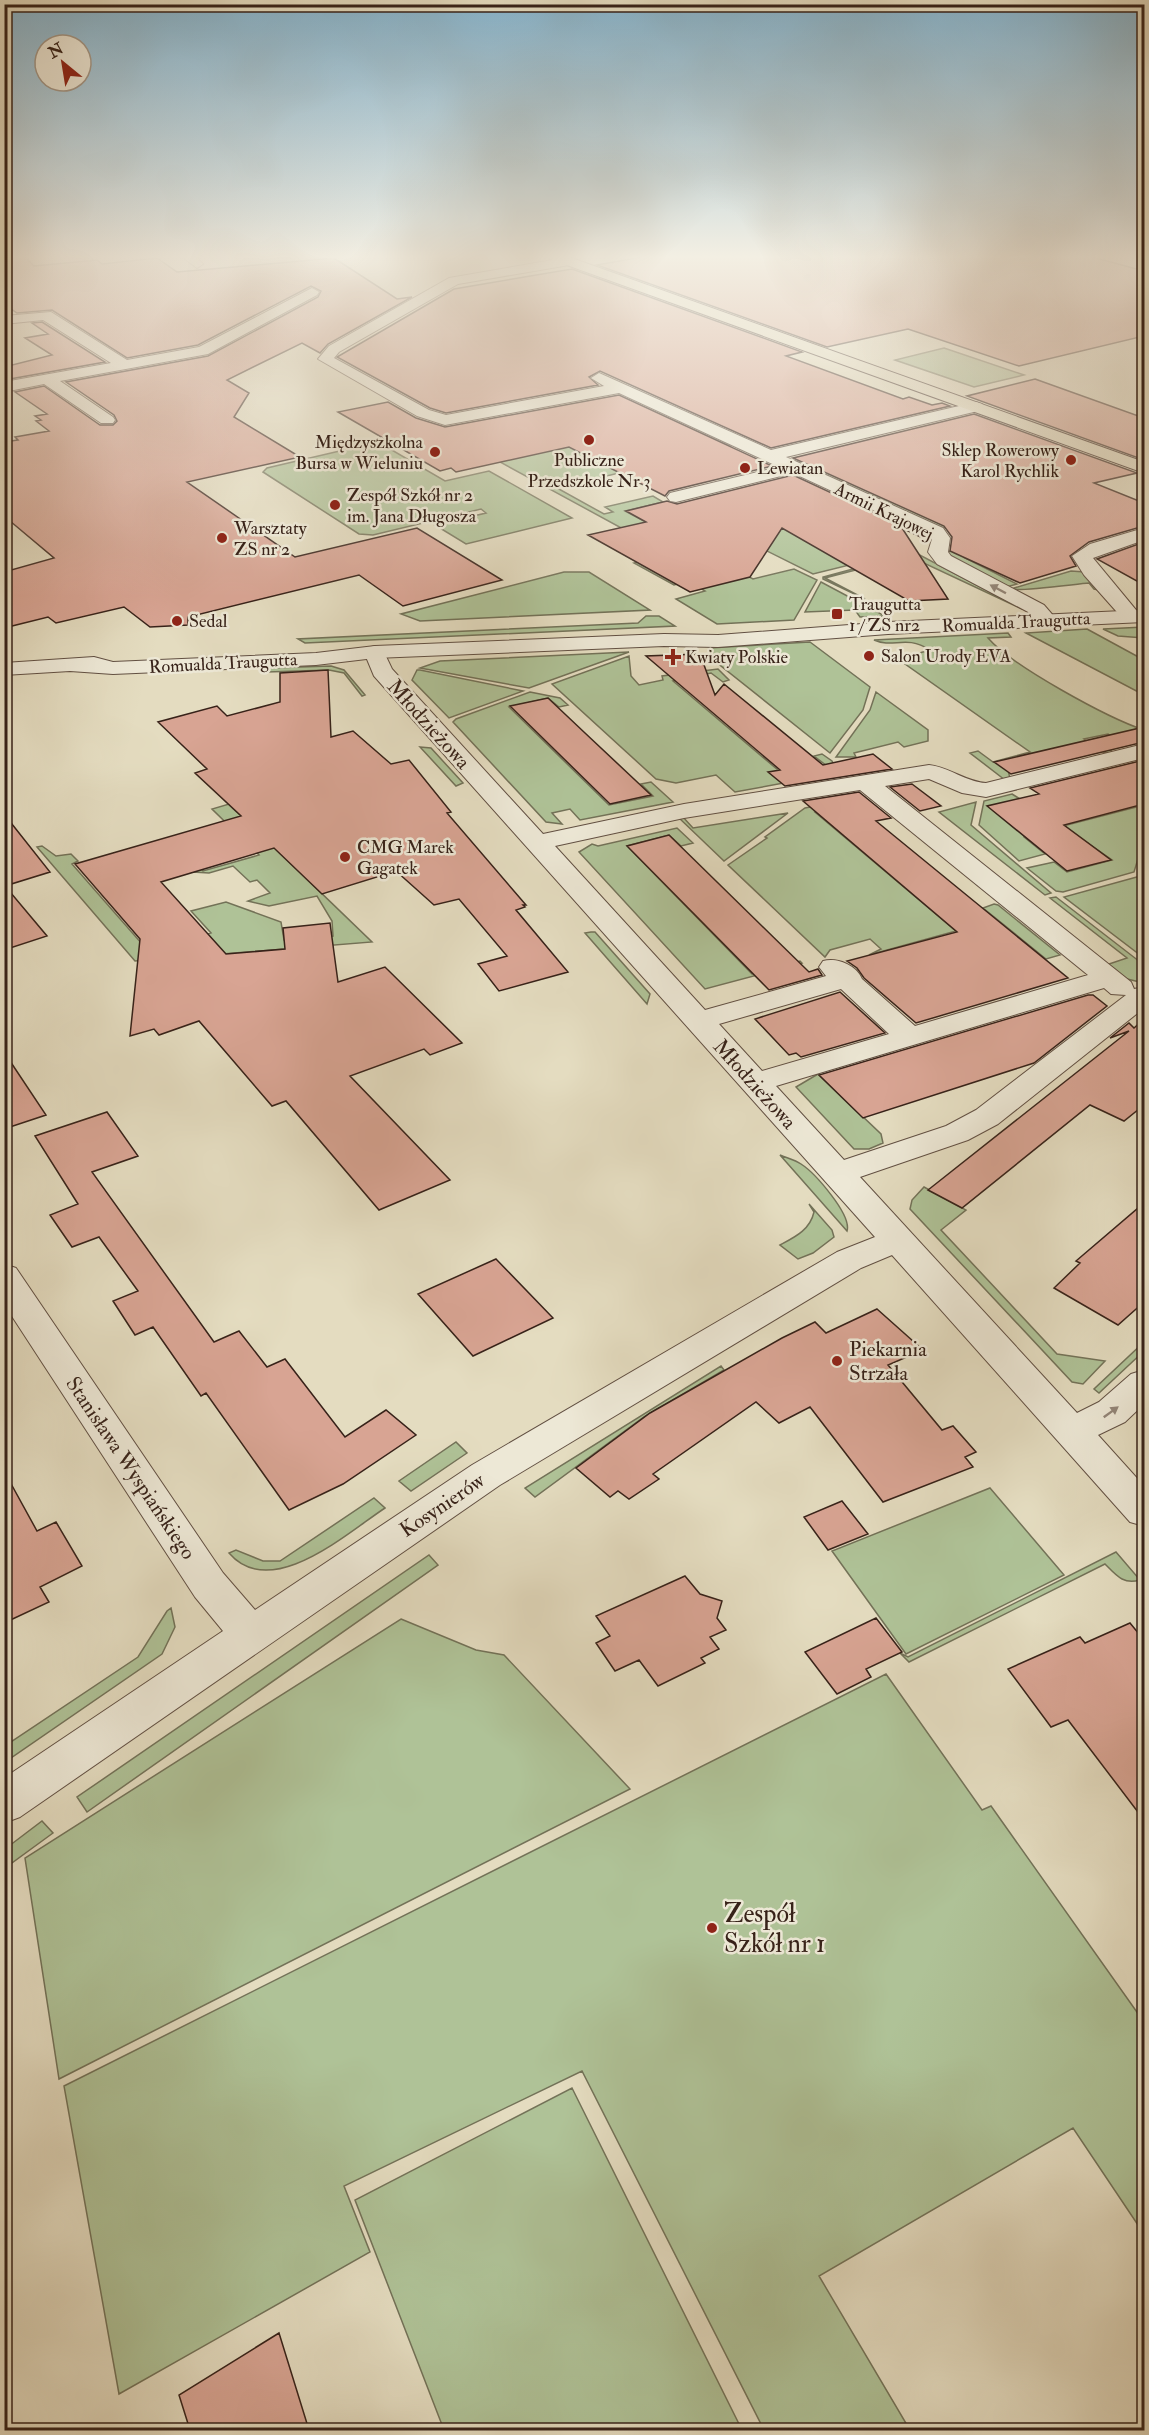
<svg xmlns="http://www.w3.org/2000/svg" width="1149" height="2435" viewBox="0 0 1149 2435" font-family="'IM FELL Double Pica',serif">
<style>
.green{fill:#afc297;stroke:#737258;stroke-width:1.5}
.building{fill:#d8a493;stroke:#372219;stroke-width:1.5}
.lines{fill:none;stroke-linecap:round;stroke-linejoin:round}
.minor-casing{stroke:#625043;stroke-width:2}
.tertiary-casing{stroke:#625043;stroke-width:2}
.primary-casing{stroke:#372219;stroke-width:2}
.minor{fill:#ede8d6;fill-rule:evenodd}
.tertiary{fill:#ede8d6;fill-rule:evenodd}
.primary{fill:#e4dcc0;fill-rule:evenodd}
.oneway{fill:#928578}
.poi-dot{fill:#8f2418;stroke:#ede8d6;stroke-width:2}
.labels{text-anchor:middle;stroke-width:5;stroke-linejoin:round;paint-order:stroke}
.far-poi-label{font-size:18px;fill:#372219;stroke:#ede8d6;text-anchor:start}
.far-street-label{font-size:18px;fill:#372219;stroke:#ede8d6}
.street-label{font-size:21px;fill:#372219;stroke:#ede8d6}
.poi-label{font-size:21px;fill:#372219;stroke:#ede8d6;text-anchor:start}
.near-poi-label{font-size:26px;fill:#372219;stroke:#ede8d6;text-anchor:start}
</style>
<rect width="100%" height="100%" fill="#e4dcc0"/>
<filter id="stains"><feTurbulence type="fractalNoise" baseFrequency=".00333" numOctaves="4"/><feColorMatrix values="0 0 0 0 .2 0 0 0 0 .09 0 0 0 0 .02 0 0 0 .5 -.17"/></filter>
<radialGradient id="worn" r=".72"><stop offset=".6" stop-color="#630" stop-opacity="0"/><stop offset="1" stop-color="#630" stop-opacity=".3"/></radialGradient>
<!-- green -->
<path class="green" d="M944 348 1024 375 974 387 895 360Z
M646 408 730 446 557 488 604 514 613 512 605 507 653 496 663 502 625 511 753 579 794 569 817 580 794 620 717 624 676 599 705 591 689 581 674 585 634 563 642 561 647 542 434 426 452 432Z
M378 442 445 481 489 471 572 518 466 544 435 525 486 513 481 509 373 535 359 534 263 472 267 468Z
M806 459 987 516 944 528 928 524 790 463Z
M734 496 906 551 813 574 731 533Z
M996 540 965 558 1017 584 1003 588 956 561 947 552Z
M912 553H916L1022 609 909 556 825 578 865 599 823 579V577Z
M1071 571 1085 572 1099 590 1094 589 1089 583C1076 584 1017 592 1011 589Z
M564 572H589L650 610 420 621 401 614Z
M821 582 885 616 860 617 855 610 805 612Z
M646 616H659L675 626 305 643 298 639 638 623Z
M1144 627V638L1118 636 1103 629Z
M1087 629 1144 660V695L1026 633Z
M1008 633 1011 637 988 638C1012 666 1108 718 1144 730V736L1120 742 1108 734 1084 739 1096 748 1105 746 1114 753 1109 754 1093 748 1008 769 1010 779 1005 780 970 753 978 751 993 762 1030 752 898 659 930 650C905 634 894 649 874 640Z
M810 642 870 687 863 710 830 753 716 662 709 648Z
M629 652 529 688 420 668 440 661Z
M629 656 631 676 639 685 663 680 662 676 718 669 729 680 723 682 711 673 673 681 785 776 827 766 814 756 822 754 832 761 838 773 735 792 716 775 676 783 656 779 552 684Z
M331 666 344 670 365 695 362 696 344 673 329 670 267 672 269 668Z
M417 670H420L523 691 449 718 412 680Z
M530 692 560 698 568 705 559 707 548 698 509 707 609 805 653 796 641 784 651 782 673 802 580 820 570 809 552 813 562 824 546 822 453 722 456 719Z
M876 692 928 730V741L904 747 898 742 854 753 856 757H836L870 710Z
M420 747 431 748 463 783 456 786Z
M1012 794 1028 804 1024 837 1045 854 1019 861 979 825 984 801Z
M852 799 854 802 815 812 956 931 869 955 881 949 870 939 830 950 825 957 728 865 767 838 765 837 805 808Z
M976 802 971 825 1051 893 1045 895 939 812Z
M229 804 372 942 135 961 37 847 42 846 56 856 71 854 78 861 72 864 149 952 211 933 191 911 226 902 281 922 284 940 333 936 332 921 317 896 269 906 248 901 270 893 257 880 250 882 233 866 209 873 193 872 192 860 203 871 259 855 212 809Z
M1144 805V839L1134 872 1063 892 1056 891 1027 868 1054 862 1067 872 1112 860 1063 826Z
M788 813 724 861 679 818 683 817 693 828Z
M677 828 693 843 681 846 669 835 627 846 752 974 800 961 802 963 705 989 579 852 592 844 598 846Z
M1144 875V958L1064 897Z
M1056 897 1144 965V983L1123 978 1106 965 1127 958 1050 898Z
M994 904 998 905 1060 955 1046 959 983 908Z
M591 932H595L650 994 647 1004 585 933Z
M818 1074 881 1134 883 1143 869 1149H854L796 1087Z
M780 1155C787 1158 795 1160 801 1164 815 1173 852 1215 847 1231Z
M924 1187 966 1210 941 1230 1057 1354 1105 1361 1083 1384 1072 1382 910 1209 912 1200Z
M809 1204 832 1230 834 1237 813 1253 798 1259 780 1245C795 1237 810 1230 814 1212Z
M1144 1342V1351L1099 1393 1094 1389Z
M721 1366 724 1370 644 1417 535 1497 525 1488Z
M456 1442 467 1453 411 1491 399 1481Z
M990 1488 1064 1575 906 1654 832 1551Z
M374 1498 385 1508C347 1533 271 1602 229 1553L236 1550 263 1561H280Z
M1116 1552 1140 1580C1123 1585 1116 1575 1105 1564L909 1662 900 1653 908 1657Z
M429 1555 438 1565 87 1812 77 1797Z
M171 1608 175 1627 162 1654 5 1762V1746L138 1657 167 1611Z
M401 1619 476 1650 504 1655 630 1789 59 2079 25 1858Z
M886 1674 982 1810 991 1806 1144 2022V2234L1073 2128 819 2276 910 2430H764L582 2071 344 2186 370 2252 119 2394 64 2086Z
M42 1821 53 1833 5 1868V1849Z
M572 2088 742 2430H444L355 2200Z"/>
<!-- building -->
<path class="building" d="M4 256H24L34 266 97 260 102 264 157 258 177 272 334 258 397 299 412 297 328 344 320 353 302 343 227 380 249 393 234 417 300 457 187 482 295 557 417 528 502 580 403 606 359 575 188 617V625L150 627 124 607 56 623 48 617 4 628V572L54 558 4 516V442L18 440 15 437 49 431 36 421 41 420 35 416 47 414 15 392 44 386 100 425H113L117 421 114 415 66 382 208 356 318 297 321 291 311 286 198 345 127 358 52 310 17 313 4 304Z
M647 256H1089L1144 271V336L1019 366 908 329 827 347 597 265Z
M572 269 802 352 786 356 903 399 909 397 932 405 942 403 950 406 771 448 600 371 589 377 598 385 446 413 430 408 337 357 454 289Z
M42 322 105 362 4 380V367L52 355 25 338 48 334 32 323Z
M1035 379 1144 418V460L967 396Z
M619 395 772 466 669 491 665 496 569 447 456 472 451 468 440 471 338 412 388 402 416 418 445 427Z
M974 414 1137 473 1094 483 1144 503V526L1089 542 1070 556 1076 566 1020 583 950 551 952 537 944 526 793 458Z
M793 475 928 538 929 541 902 528 948 599 909 601 782 528 750 577 690 592 588 535 646 522 626 511 667 501 677 504Z
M1144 542V585L1097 559Z
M700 654 715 695 724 684 823 765 873 754 892 769 785 786 768 772 780 770 646 656Z
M328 670 331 737 353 731 391 764 409 760 451 812 447 813 526 905H523L525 907 516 910 568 972 499 991 478 964 507 956 459 899 434 905 396 871 322 894 274 848 161 882 226 954 285 949 283 928 330 923 338 982 385 967 462 1043 430 1055 424 1049 350 1076 450 1180 379 1210 286 1101 272 1106 199 1021 159 1035 154 1029 130 1036 140 939 75 864 241 816 195 773 207 769 158 722 217 706 227 716 280 702V673Z
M548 698 585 733 651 795 610 804 510 706Z
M1144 727V742L1011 774 994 762Z
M1144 760V804L1064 825 1111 860 1067 871 987 806 1039 794 1030 788Z
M912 784 941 806 920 811 890 787Z
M859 792 891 818 876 821 1068 978 916 1023 864 978 857 968 847 961 957 932 803 801Z
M4 814 50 872 5 886 47 936 4 950Z
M669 835 809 972 818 969 822 975 769 990 627 846Z
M840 992 885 1033 801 1057 796 1053 789 1055 755 1019Z
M1088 995H1093L1107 1006 1034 1063 863 1118 819 1075Z
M1144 1019V1105L1124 1121 1090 1105 962 1208 928 1190 1129 1031 1110 1038 1129 1023 1134 1028Z
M4 1052 46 1115 4 1129Z
M107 1112 138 1156 92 1172 214 1342 239 1331 267 1367 285 1359 345 1437 386 1410 416 1435 343 1484 289 1510 206 1393 201 1396 153 1327 135 1335 113 1301 138 1291 99 1237 72 1247 50 1215 78 1204 35 1136Z
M1144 1203V1302L1118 1325 1054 1288 1080 1263 1076 1261Z
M496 1259 553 1318 473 1356 418 1294Z
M877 1309 923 1350 888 1365 942 1430 953 1426 976 1452 965 1457 973 1467 883 1502 810 1407 779 1423 756 1402 653 1474 659 1479 629 1499 618 1491 610 1497 576 1468 650 1413 782 1338 815 1322 826 1333Z
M4 1471 37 1531 56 1522 82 1566 40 1587 49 1602 4 1623Z
M842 1501 868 1534 828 1550 804 1517Z
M685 1576 700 1594 722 1601 717 1618 726 1630 710 1637 719 1649 701 1658 705 1663 658 1686 639 1660 615 1671 596 1643 610 1636 596 1616Z
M876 1618 902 1652 866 1669 871 1677 837 1694 805 1652Z
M1130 1623 1144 1640V1820L1068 1720 1051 1727 1008 1669 1080 1637 1085 1643Z
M279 2333 309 2430H190L179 2395Z"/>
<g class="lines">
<defs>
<path id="minor" d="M181 256H195L203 264 197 268Z
M570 257 576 261 575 264 458 284 339 352 334 358 429 410 446 415 604 386 591 378 599 373 771 450 976 402 982 404 984 407 982 410 786 457 943 528 950 538 948 552 951 556 1044 605 1057 620 1054 624H1040L1030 613 937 564 928 552 932 539 929 536 793 473 676 502 670 501 667 497 670 493 779 467 619 393 445 425 417 416 318 359 329 346 449 278Z
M312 288 319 292 317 295 208 354 60 381 113 417 115 420 113 423H101L44 384 4 392V382L111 363 43 320 4 324V316L51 312 127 360 199 347Z
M1144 528V540L1093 558 1141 616 1138 620H1124L1084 575 1072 556 1090 544Z
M375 646 382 648 392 669 543 834 684 804 929 765C949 767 966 782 986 783L1144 744V758L986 797 962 793 929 779 885 786 1131 982 1134 989 1144 987V1008L998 1124 968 1140 860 1177 1077 1413 1099 1402 1131 1374 1144 1370V1404L1125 1422 1098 1435 1144 1486V1526L1130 1522 892 1255 861 1268 500 1485 20 1817 4 1823V1778L223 1631 195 1597 4 1304V1264L16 1268 223 1573 255 1610 472 1465 837 1252 875 1237 374 676 364 652 368 648ZM860 790 1088 975 915 1026 862 979C857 966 838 957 823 961L819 967 826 976 705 1010 555 846 684 818ZM1104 988 1111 994 1126 995 976 1110 946 1126 844 1160 776 1086ZM841 989 889 1034 762 1071 719 1024Z"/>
<path id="tertiary" d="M1144 610V622L888 634 718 647 664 646 375 658 316 665 113 674 70 671 4 675V663L94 657 113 662 316 653 375 646 664 634 718 635 888 622Z"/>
<path id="primary" d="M549 256H566L1144 462V473L550 259Z"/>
</defs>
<!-- minor casing -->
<use href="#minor" class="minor-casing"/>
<!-- tertiary casing -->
<use href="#tertiary" class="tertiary-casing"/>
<!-- primary casing -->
<use href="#primary" class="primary-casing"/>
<!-- minor -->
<use href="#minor" class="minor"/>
<!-- tertiary -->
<use href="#tertiary" class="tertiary"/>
<!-- primary -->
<use href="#primary" class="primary"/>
</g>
<!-- one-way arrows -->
<defs><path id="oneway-solid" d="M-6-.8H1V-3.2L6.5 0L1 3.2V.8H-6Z" transform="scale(1.5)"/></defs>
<g class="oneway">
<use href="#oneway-solid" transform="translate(998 589) rotate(-152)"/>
<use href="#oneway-solid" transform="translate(1111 1412) rotate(-36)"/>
</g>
<!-- sky -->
<linearGradient id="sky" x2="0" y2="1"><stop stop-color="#87b7d2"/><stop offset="0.43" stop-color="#f3efe3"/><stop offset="1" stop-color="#f3efe3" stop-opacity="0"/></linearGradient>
<rect width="1149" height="597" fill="url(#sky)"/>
<!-- markers -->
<g class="poi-dot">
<circle cx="589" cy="440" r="6"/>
<circle cx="435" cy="452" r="6"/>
<circle cx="1071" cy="460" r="6"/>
<circle cx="745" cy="468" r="6"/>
<circle cx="335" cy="505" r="6"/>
<circle cx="222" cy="538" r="6"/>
<rect x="831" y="608" width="12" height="12" rx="3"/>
<circle cx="177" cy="621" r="6"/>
<circle cx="869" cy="656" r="6"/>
<path d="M670 648h6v6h6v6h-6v6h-6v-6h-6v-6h6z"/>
<circle cx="345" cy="857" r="6"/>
<circle cx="837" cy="1361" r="6"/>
<circle cx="712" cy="1928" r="6"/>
</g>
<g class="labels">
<!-- far-poi labels -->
<g class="far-poi-label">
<text x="423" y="448" text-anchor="end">Międzyszkolna<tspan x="423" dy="21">Bursa w Wieluniu</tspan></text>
<text x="1059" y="456" text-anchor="end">Sklep Rowerowy<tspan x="1059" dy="21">Karol Rychlik</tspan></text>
<text x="589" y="466" text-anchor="middle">Publiczne<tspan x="589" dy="21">Przedszkole Nr 3</tspan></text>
<text x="757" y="474">Lewiatan</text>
<text x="347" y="501">Zespół Szkół nr 2<tspan x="347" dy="21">im. Jana Długosza</tspan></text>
<text x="234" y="534">Warsztaty<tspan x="234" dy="21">ZS nr 2</tspan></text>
<text x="849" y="610">Traugutta<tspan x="849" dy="21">1 / ZS nr2</tspan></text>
<text x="189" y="627">Sedal</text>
<text x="881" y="662">Salon Urody EVA</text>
<text x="685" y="663">Kwiaty Polskie</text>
<text x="357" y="853">CMG Marek<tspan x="357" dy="21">Gagatek</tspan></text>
</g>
<!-- far-street labels -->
<g class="far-street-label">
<text transform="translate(884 511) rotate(26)" y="6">Armii Krajowej</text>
<text transform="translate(1016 622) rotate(-3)" y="6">Romualda Traugutta</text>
<text transform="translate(223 663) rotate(-3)" y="6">Romualda Traugutta</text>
</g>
<!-- street labels -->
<g class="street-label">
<text transform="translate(429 724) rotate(48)" y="7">Młodzieżowa</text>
<text transform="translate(755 1084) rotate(48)" y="7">Młodzieżowa</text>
<text transform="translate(131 1468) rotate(56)" y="7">Stanisława Wyspiańskiego</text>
<text transform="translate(442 1505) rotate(-34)" y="7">Kosynierów</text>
</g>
<!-- poi labels -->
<g class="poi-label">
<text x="849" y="1356">Piekarnia<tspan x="849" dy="24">Strzała</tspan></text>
</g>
<!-- near-poi labels -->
<g class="near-poi-label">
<text x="724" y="1922">Zespół<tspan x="724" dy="30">Szkół nr 1</tspan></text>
</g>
</g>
<!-- margin -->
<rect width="1149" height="2435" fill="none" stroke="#e4dcc0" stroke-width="24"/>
<rect x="6" y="6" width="1137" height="2423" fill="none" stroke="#372219" stroke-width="3"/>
<rect x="12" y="12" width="1125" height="2411" fill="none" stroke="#372219" stroke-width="1.5"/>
<!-- north arrow -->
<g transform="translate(63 63) rotate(330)"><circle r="28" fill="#ede8d6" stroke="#a4998a" stroke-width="1.5"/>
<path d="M0-4.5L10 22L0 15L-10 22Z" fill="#8f2418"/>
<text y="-9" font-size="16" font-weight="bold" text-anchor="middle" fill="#372219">N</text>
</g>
<rect width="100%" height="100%" filter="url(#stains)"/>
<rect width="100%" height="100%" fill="url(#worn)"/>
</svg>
